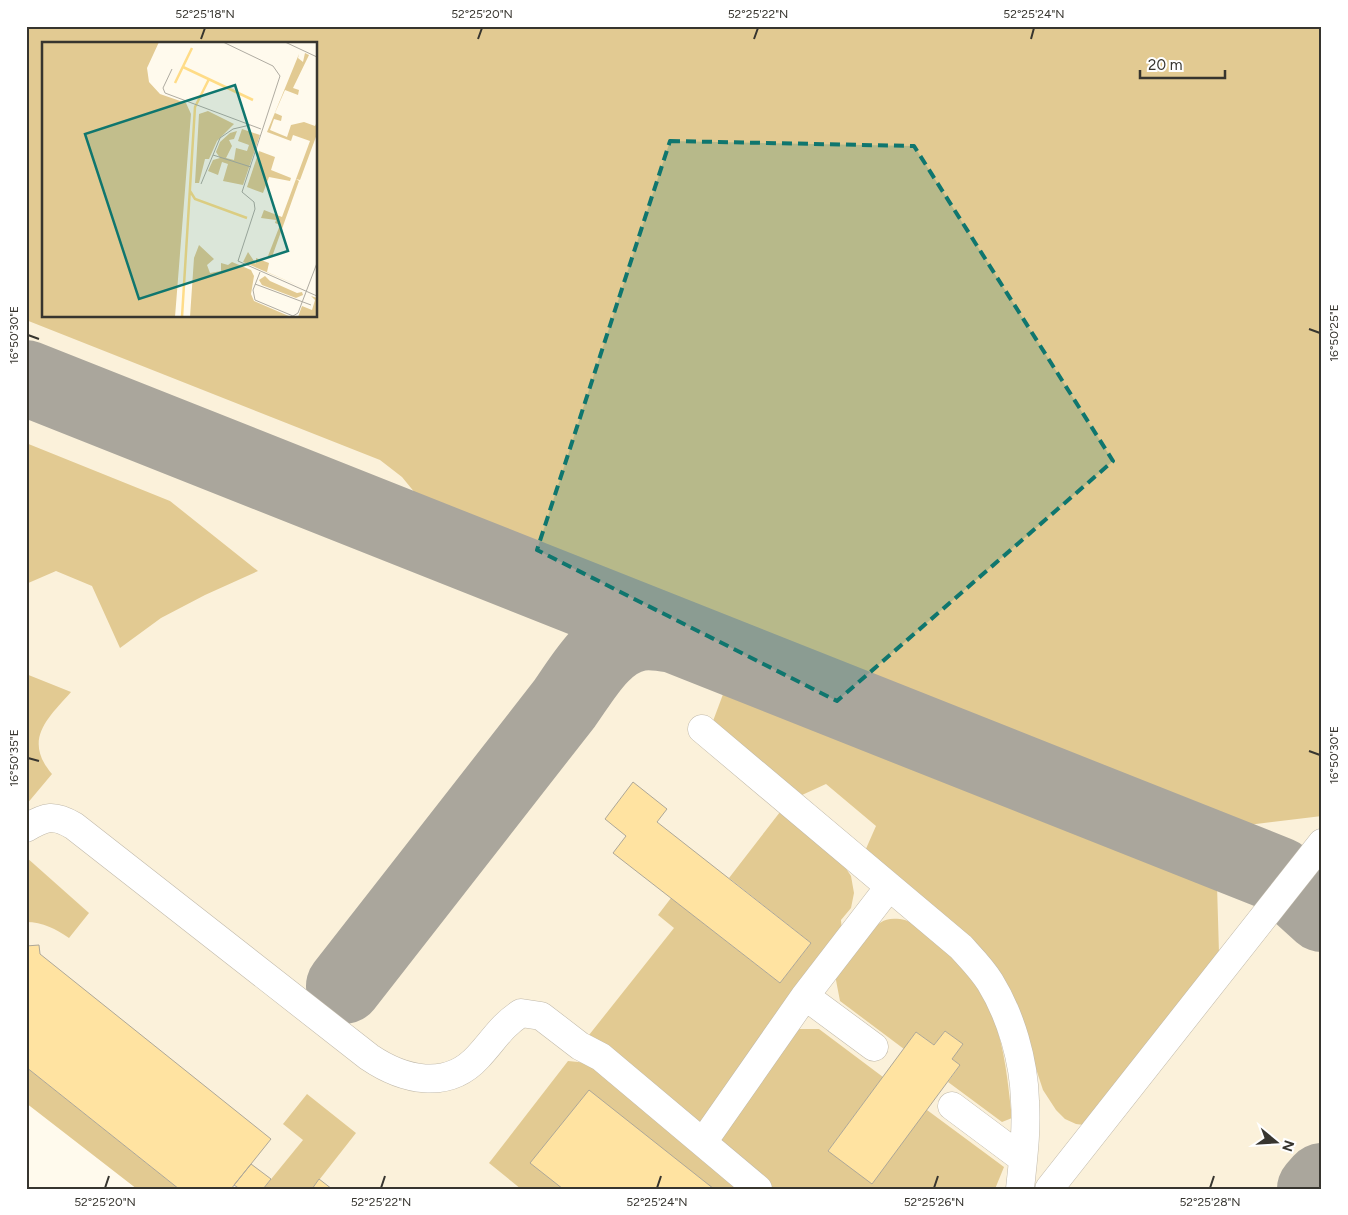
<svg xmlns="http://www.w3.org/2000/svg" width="1348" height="1215" viewBox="0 0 1348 1215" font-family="Figtree,sans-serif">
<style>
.built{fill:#fbf1da;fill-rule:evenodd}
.green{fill:#e2ca92;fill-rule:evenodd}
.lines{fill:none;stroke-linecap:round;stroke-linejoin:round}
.taxiway{stroke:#aaa69c;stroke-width:76}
.building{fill:#ffe3a1;stroke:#ada798}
.minor-casing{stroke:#c0b9aa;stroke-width:29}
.minor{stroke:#fff;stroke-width:28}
.marked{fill:#0f766e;fill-opacity:0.2;stroke:#0f766e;stroke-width:4;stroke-dasharray:10 6;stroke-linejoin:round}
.ticks{fill:none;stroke:#37352f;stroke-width:2}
.inset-river{fill:none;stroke:#ffdc87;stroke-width:2.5}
.inset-road{fill:none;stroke:#afaba1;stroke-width:1}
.view{fill:#0f766e;fill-opacity:0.15;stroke:#0f766e;stroke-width:2.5}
.inset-edge{fill:none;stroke:#37352f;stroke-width:2.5}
.neatline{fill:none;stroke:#37352f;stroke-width:2}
.ticks-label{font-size:12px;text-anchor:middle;fill:#37352f}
</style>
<rect width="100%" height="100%" fill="#fffaed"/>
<!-- built -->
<path class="built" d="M26 26H1322V1189H137L26 1103ZM44 44H316V316H44Z"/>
<!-- green -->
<path class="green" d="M26 26H1322V816L1240 826 420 499 402 477 380 460 26 320ZM44 44H316V316H44Z
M26 443 170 501 258 571 205 595 161 618 120 648 92 586 56 571 26 584Z
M26 674 71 692C47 719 23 740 52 774L26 805Z
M725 689 1217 885 1219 953 1084 1125 1076 1124 1065 1119 1056 1110 1043 1090 1018 1014 865 851 876 826 826 784 802 795 713 721Z
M780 812 841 861 851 876 854 893 851 908 841 920 842 932C850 931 861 931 868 929 882 924 882 917 900 919 915 921 931 936 941 946 955 961 970 975 981 993 1004 1030 1007 1076 1012 1118L1002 1122 948 1082 960 1065 952 1059 962 1044 945 1031 934 1045 916 1032 904 1049 840 1001 835 975 792 1029H819L883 1077 828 1151 927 1110 1004 1167 995 1189H770L589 1035 674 928 658 915 671 898 780 983 811 943 729 878Z
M26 857 89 913 69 938C56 929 43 922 26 922Z
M568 1061 598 1064 744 1189H521L489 1163Z
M26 1067 179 1189H137L26 1103Z
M307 1094 356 1133 312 1189H263L303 1140 283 1124Z"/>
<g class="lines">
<!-- taxiway -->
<path class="taxiway" d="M26 378 1279 875 1322 914
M344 986 565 703C584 676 604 639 639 633 651 631 662 633 674 635
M1315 1189 1322 1181"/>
</g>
<!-- building -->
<path class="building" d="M633 782 667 809 657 822 811 943 780 983 613 853 626 836 605 819Z
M39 945 40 954 271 1139 231 1189H179L26 1067V946Z
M945 1031 963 1044 952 1059 960 1065 872 1184 828 1151 916 1032 934 1045Z
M589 1090 714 1189H563L530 1163Z
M251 1164 271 1179 263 1189H240L234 1185Z
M319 1179 332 1189H312Z"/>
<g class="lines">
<defs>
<path id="minor" d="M702 729 961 947C971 958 982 969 990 982 1011 1016 1024 1061 1025 1101 1027 1131 1023 1160 1020 1189
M26 828C46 816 54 814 74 826L369 1057C403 1080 447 1091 478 1057 494 1040 501 1026 521 1013L541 1016 580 1046 601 1057 758 1189
M805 996 874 1047
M952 1106 1023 1159
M703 1142 805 996 889 887
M1049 1189 1322 843"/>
</defs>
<!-- minor casing -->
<use href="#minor" class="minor-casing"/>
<!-- minor -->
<use href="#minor" class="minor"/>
</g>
<!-- marked area -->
<path class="marked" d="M670 141 914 146 1113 461 837 701 537 550Z"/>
<!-- ticks -->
<path class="ticks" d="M201 39 205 28M478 39 482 28M754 39 758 28M1031 39 1034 28M1309 329 1320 333M28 335 39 339M1309 751 1320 755M28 758 39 761M105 1188 109 1176M381 1188 385 1176M657 1188 661 1176M934 1188 938 1176M1210 1188 1214 1176"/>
<!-- overview -->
<g transform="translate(42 42)">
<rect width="275" height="275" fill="#fffaed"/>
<path d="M0 0H117L105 26 107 40 118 52 144 61 149 72 133 275H0ZM263 11 267 13 251 46 257 48 256 53 243 48 233 71 240 74 239 79 232 77 228 88 245 95 249 83 262 80 273 84 275 80V92L258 138 254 137 268 99 251 93 249 99 225 90 257 12 256 16 261 20ZM166 69 192 82 175 99 167 117H163L157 141H153L157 72ZM200 87 218 93 201 143 181 139 186 122 180 120 176 133 166 129 171 118 178 116 174 110 178 100 188 91 195 89 192 97 187 98 190 104 184 116 192 118 194 106 205 109 207 103 196 99ZM217 109 233 115 229 128 249 136 248 139 227 135 221 151 205 145ZM254 137 257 139 230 215 226 214 238 183 233 181 234 178 219 176 222 168 240 175ZM157 203 172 217 165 223 168 231 179 229V221L186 223 190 220 209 228 212 234 209 252 212 259 249 275H148L152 216ZM206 210 214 222V216L227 221 225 230 264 247 201 220ZM223 234 228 239 255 251 260 250 261 253 254 256 220 243 217 238ZM269 254 275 256V275H256L260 264 270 268 273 258Z" fill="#e2ca92"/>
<path class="inset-river" d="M141 25 211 58M133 41 150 6M148 149 153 157 205 176M140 275 153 65 167 37"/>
<path class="inset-road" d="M181 0 231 24 238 34 200 150 212 160 213 167 196 219 275 254M243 0 275 15M130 27 121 46 123 51 219 87M171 113 209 125M159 142 178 96 191 87 208 83M218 230 211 248 213 258 251 274 256 271 275 221M213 242 269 263"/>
<path class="view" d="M193 43 246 209 97 257 43 92Z"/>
<rect width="275" height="275" class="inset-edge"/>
</g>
<!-- border -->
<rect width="1348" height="1215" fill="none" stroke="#ffffff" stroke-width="55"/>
<!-- north arrow -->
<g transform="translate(1276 1142) rotate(108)" stroke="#ffffff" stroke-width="4" paint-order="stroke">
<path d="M0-4L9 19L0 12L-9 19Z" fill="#37352f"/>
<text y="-8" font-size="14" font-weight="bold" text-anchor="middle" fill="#37352f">N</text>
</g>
<!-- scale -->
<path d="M1140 70v8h85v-8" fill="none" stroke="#37352f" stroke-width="2.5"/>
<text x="1148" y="70" font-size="15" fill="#37352f" stroke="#ffffff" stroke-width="4" paint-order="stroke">20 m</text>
<rect x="28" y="28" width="1292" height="1160" class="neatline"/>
<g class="ticks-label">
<text x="205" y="18">52°25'18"N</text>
<text x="482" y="18">52°25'20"N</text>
<text x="758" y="18">52°25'22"N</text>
<text x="1034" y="18">52°25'24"N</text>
<text transform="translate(1334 333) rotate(-90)" y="4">16°50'25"E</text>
<text transform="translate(14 335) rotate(-90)" y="4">16°50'30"E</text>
<text transform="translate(1334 755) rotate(-90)" y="4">16°50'30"E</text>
<text transform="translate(14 758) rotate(-90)" y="4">16°50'35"E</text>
<text x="105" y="1206">52°25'20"N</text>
<text x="381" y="1206">52°25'22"N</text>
<text x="657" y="1206">52°25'24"N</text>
<text x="934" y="1206">52°25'26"N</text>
<text x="1210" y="1206">52°25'28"N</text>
</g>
</svg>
